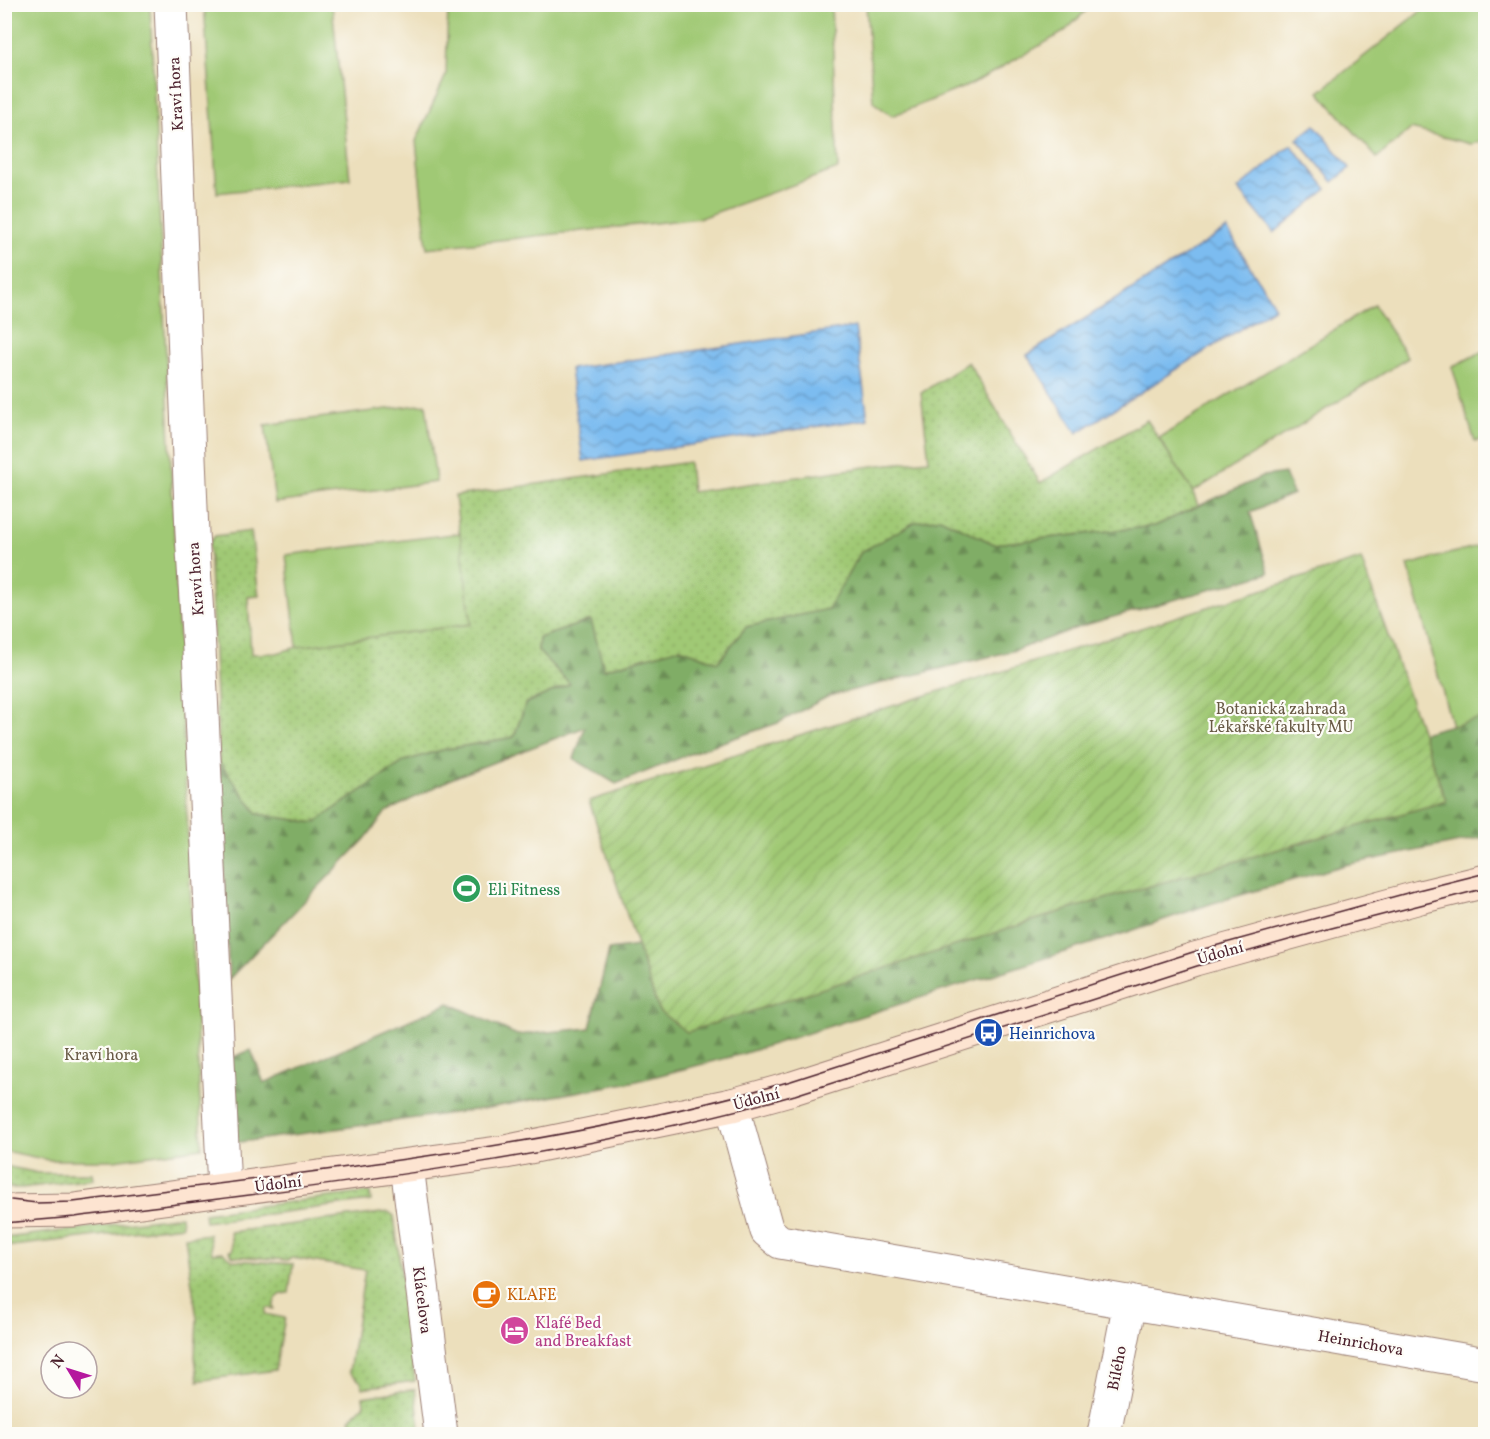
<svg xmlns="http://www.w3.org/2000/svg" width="1490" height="1439" viewBox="0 0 1490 1439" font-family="Vollkorn,serif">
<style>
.grass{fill:url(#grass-dots);stroke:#757450;stroke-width:1.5}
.forest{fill:url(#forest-firs);stroke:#656648;stroke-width:1.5}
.park{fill:#a0c975;stroke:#757450;stroke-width:1.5}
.garden{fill:url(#garden-furrows);stroke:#757450;stroke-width:1.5}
.water{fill:url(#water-waves);stroke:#626e8e;stroke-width:1.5}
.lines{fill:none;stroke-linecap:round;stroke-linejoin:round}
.street-casing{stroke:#9b7f74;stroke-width:35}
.secondary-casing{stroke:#9b7f74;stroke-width:35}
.street{stroke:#fff;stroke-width:33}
.secondary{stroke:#fde4d1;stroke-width:33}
.tram{stroke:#4a1f2b;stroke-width:1.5}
.labels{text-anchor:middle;stroke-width:4.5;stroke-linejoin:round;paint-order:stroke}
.street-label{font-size:16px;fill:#4a1f2b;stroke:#fdfcf7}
.park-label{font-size:16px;fill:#685a45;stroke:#fdfcf7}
.leisure-label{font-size:16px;fill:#27864d;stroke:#fdfcf7;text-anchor:start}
.transit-label{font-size:16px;fill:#164399;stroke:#fdfcf7;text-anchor:start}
.food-label{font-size:16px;fill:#c56008;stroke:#fdfcf7;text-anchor:start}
.hotel-label{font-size:16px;fill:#b23c85;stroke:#fdfcf7;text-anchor:start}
</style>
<defs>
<pattern id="grass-dots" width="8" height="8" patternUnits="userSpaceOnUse" patternTransform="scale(1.5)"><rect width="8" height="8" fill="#a0c975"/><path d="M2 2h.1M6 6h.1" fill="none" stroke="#8bac65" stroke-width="1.8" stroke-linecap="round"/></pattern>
<pattern id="forest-firs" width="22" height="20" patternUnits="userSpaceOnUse" patternTransform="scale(1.5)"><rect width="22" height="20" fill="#80ad66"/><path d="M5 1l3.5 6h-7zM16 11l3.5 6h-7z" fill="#6b8c54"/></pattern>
<pattern id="garden-furrows" width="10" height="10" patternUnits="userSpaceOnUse" patternTransform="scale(1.5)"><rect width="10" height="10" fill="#a0c975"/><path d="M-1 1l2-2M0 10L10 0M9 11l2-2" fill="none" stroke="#8bac65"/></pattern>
<pattern id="water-waves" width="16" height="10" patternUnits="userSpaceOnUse" patternTransform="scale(1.5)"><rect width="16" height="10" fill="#7bbcf0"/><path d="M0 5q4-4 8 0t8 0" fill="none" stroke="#6798c3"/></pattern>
</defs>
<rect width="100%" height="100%" fill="#fdfcf7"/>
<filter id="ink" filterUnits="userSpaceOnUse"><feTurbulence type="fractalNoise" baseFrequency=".0167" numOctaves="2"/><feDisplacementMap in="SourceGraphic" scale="12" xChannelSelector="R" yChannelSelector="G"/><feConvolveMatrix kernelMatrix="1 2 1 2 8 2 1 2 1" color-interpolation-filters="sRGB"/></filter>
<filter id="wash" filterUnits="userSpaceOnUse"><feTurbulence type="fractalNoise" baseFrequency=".008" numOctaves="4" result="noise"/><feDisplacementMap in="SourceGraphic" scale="24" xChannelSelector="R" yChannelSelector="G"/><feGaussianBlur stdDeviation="1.35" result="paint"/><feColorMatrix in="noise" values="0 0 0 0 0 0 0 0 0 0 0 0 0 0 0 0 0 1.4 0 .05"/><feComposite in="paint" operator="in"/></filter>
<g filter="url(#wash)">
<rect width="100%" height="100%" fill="#ecdfbc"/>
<!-- grass -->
<path class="grass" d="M968 362 1040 483 1147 420 1193 492 1198 506 1155 526 994 544 940 518 861 552 828 610 746 627 718 662 680 648 603 669 591 620 539 638 538 651 570 684 526 703 514 737 442 750 405 761 314 823 258 814 219 762 209 543 215 536 251 531 259 596 248 597 251 654 277 653 297 647 470 624 455 496 689 462 692 492 880 465 929 460 921 393Z
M5 1166 39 1173H92L93 1179 22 1188H5Z
M370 1192 371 1201 205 1222 204 1213Z
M389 1212 394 1216 415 1381 362 1388 361 1382 349 1372 365 1270 292 1258 287 1260 233 1256 229 1251 232 1250 230 1232Z
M181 1216 182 1226 5 1247V1238Z
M209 1234 212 1253 223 1252 233 1260 293 1264 289 1293C279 1293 273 1299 274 1309L266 1308 265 1314 285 1318 275 1370 198 1381 195 1357 197 1319 185 1237Z
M415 1389 421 1434H357L350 1419 364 1404 363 1397Z"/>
<!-- forest -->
<path class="forest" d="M1285 473 1293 494 1250 512 1269 573 1085 625 1016 650 829 696 778 723 702 749 616 784 574 759 585 727 453 778 386 812 365 839 229 979 219 762 258 814 314 823 405 761 442 750 514 737 526 703 570 684 538 651 539 638 591 620 604 669 680 648 718 662 746 627 828 609 861 552 915 522 940 518 994 544 1155 526 1264 476Z
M1485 716V837L1345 865 1213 903 1125 933 742 1054 637 1081 482 1109 234 1143 226 1060 251 1050 264 1083 449 1003 517 1035 590 1028 609 950 637 946 659 1011 687 1032 1063 911 1446 801 1422 733Z"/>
<!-- park -->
<path class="park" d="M5 4 150 5 202 1148 114 1160H48L5 1151Z
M1430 4 1485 5V141L1471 144 1411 129 1377 158 1319 92Z
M204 5H332L350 179 217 193Z
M448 5H831L838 169 700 218 427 248 416 141 446 75Z
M866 5V4L1092 5 1064 32 972 84 892 116 873 102Z
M1374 305 1408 358 1193 492 1159 438Z
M1485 350V438L1475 442 1452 367Z
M426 404 436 482 275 503 265 425Z
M460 533 471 624 297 647 286 555Z
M1485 544V717L1452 726 1408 565Z"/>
<!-- garden -->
<path class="garden" d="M1361 559 1446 801 1063 911 687 1032 659 1011 589 801Z"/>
<!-- water -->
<path class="water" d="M1315 125 1350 168 1333 182 1297 139Z
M1291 145 1327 189 1274 233 1238 189Z
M1227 229 1275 307 1077 433 1027 355Z
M855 327 868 419 583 461 570 369Z"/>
</g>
<g filter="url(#ink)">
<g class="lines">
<defs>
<path id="street" d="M171 4 192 533 199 650 224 1190
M732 1105 767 1231 780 1242 1486 1364
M407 1166 441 1434
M1104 1434 1130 1302"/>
<path id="secondary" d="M4 1211 74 1210 505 1152 732 1105 793 1088 1195 959 1420 897 1486 881"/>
</defs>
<!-- street casing -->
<use href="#street" class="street-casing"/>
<!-- secondary casing -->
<use href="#secondary" class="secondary-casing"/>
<!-- street -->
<use href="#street" class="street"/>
<!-- secondary -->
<use href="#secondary" class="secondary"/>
<!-- tram -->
<path class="tram" d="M11 1200 37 1203 73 1202C314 1171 557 1148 791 1081L1193 952 1418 890 1486 873
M4 1223 75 1217C317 1186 560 1161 795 1095L1197 966 1324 930 1486 888"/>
</g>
</g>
<!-- icons -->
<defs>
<symbol id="stadium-disc" viewBox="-11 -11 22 22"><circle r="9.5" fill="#2e9e5b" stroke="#fdfcf7"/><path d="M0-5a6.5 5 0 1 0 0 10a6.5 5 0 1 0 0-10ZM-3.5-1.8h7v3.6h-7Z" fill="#fff"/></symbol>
<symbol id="bus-disc" viewBox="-11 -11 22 22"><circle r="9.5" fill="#1a4fb4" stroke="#fdfcf7"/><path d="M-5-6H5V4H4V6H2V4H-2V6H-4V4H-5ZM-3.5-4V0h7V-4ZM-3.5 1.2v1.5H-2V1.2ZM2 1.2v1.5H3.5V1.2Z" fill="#fff"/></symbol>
<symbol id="cafe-disc" viewBox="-11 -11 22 22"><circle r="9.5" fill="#e8710a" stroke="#fdfcf7"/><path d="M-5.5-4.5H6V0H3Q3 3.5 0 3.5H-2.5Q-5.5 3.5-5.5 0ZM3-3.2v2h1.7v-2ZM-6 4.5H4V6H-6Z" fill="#fff"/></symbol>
<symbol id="hotel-disc" viewBox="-11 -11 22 22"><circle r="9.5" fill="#d1479c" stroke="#fdfcf7"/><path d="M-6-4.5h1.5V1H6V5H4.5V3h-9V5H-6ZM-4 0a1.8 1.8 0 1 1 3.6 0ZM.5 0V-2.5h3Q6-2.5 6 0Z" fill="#fff"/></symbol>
</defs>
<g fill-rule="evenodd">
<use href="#stadium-disc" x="450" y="872" width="33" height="33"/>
<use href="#bus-disc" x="972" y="1016" width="33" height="33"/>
<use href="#cafe-disc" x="470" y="1278" width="33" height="33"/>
<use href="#hotel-disc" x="498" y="1314" width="33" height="33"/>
</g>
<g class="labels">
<!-- street labels -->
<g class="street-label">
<text transform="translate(175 94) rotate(-93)" y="6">Kraví hora</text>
<text transform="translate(195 579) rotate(-94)" y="6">Kraví hora</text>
<text transform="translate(1220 952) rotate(-16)" y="6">Údolní</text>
<text transform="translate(756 1098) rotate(-15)" y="6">Údolní</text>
<text transform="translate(278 1183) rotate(-7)" y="6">Údolní</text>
<text transform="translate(423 1300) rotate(83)" y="6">Klácelova</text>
<text transform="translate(1361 1342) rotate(10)" y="6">Heinrichova</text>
<text transform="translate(1116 1368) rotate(-79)" y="6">Bílého</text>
</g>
<!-- park labels -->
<g class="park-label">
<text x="1281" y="714">Botanická zahrada<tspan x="1281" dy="18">Lékařské fakulty MU</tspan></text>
<text x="101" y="1060">Kraví hora</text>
</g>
<!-- leisure labels -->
<g class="leisure-label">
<text x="488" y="895">Eli Fitness</text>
</g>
<!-- transit labels -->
<g class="transit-label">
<text x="1009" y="1039">Heinrichova</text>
</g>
<!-- food labels -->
<g class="food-label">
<text x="507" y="1300">KLAFE</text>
</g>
<!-- hotel labels -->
<g class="hotel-label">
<text x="535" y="1328">Klafé Bed<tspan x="535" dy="18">and Breakfast</tspan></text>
</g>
</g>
<!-- margin -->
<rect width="1490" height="1439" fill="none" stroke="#fdfcf7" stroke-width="24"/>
<!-- north arrow -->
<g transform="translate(69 1370) rotate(308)"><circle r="28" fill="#fdfcf7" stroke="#b5a4a5" stroke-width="1.5"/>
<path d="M0-4.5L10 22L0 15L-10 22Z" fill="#b5179e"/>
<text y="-9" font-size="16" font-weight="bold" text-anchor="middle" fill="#4a1f2b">N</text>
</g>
</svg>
